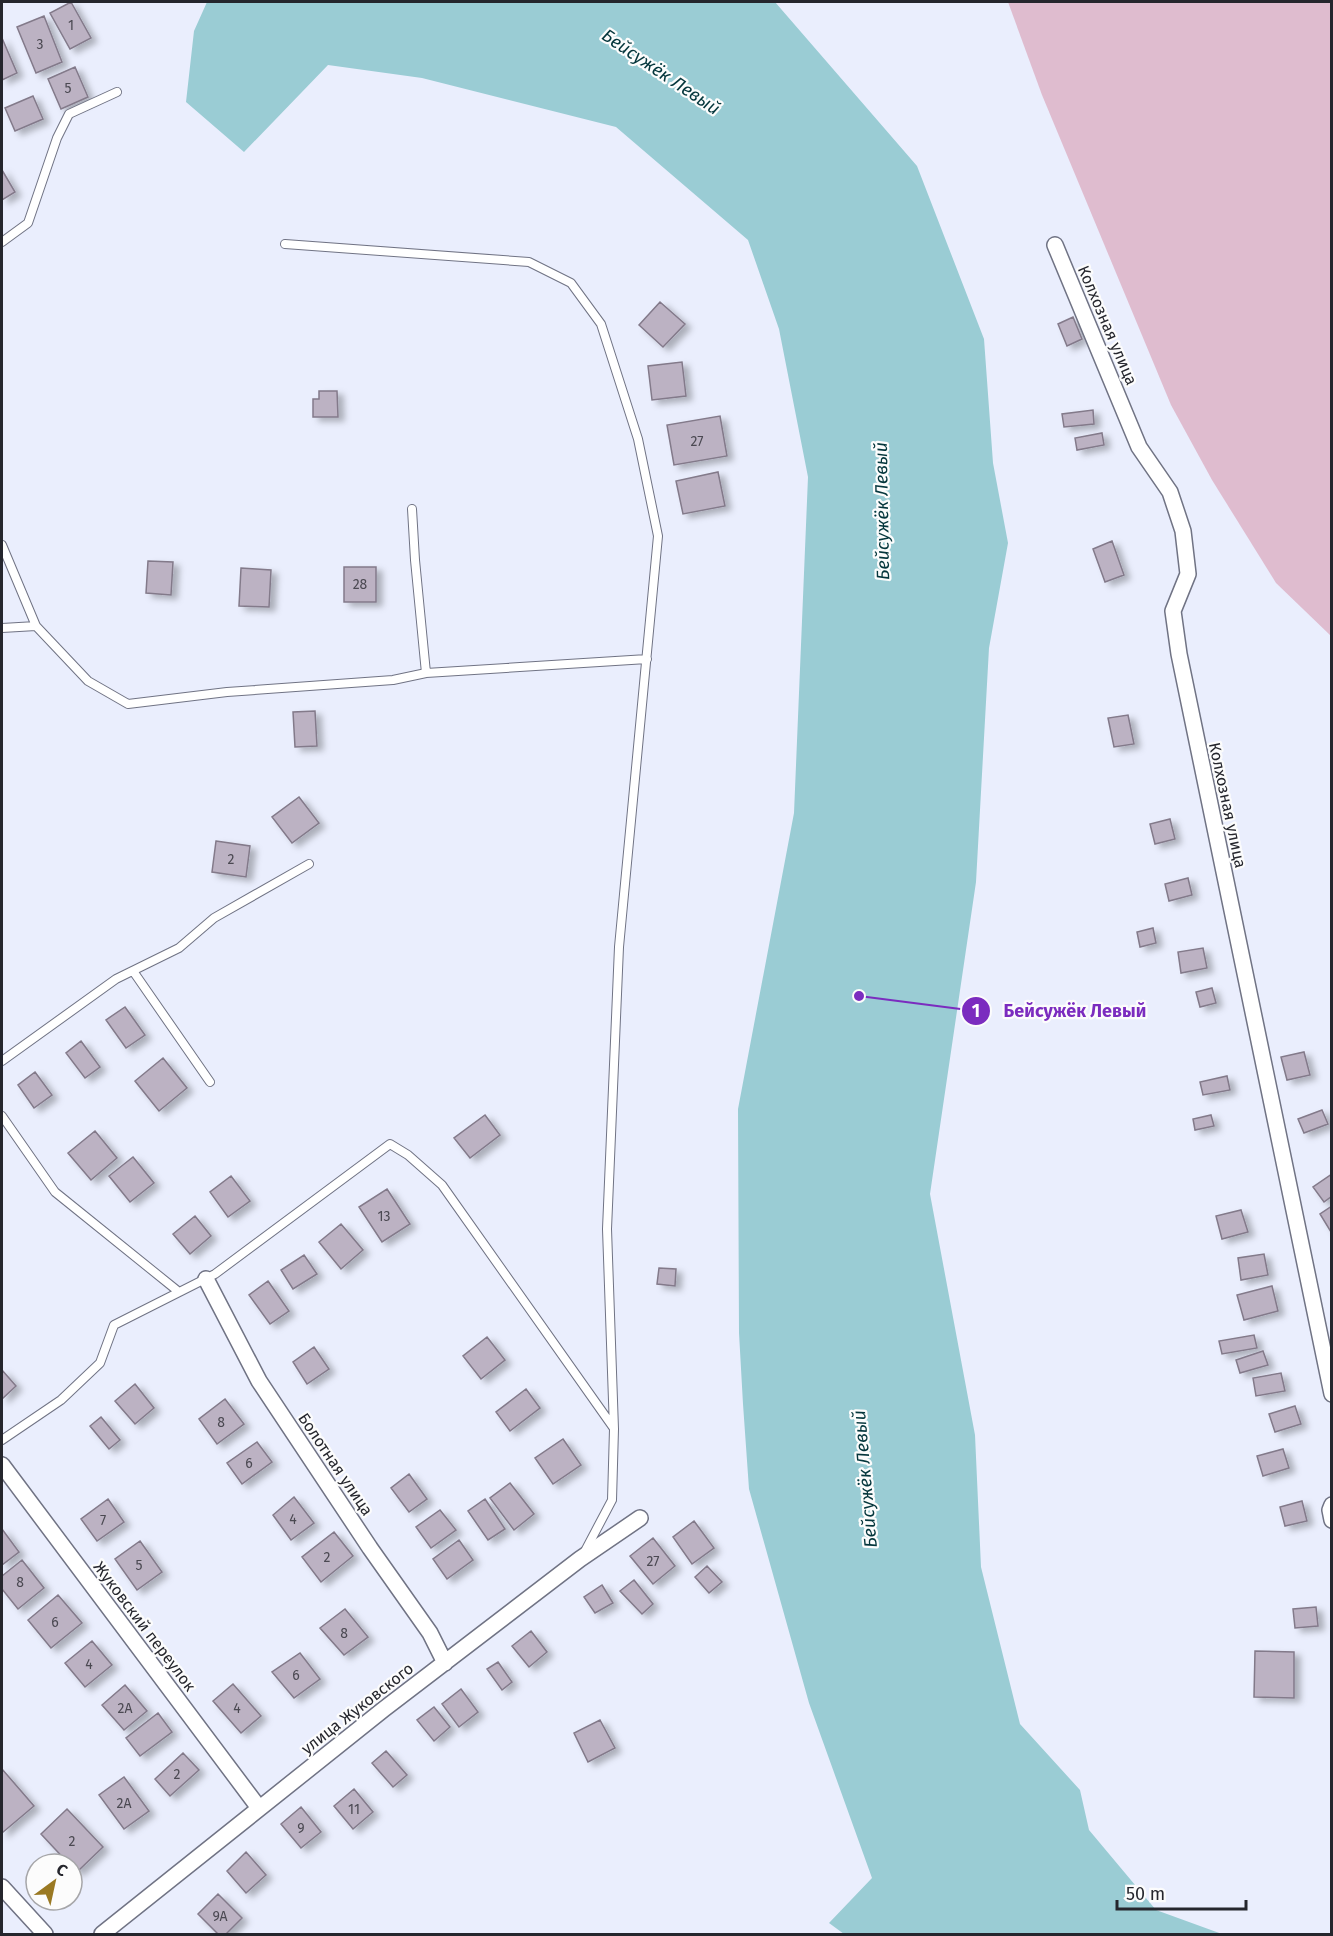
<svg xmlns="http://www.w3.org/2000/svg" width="1333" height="1936" viewBox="0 0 1333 1936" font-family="'Fira Sans',sans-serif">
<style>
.green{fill:#dfbccf}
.water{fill:#9accd4}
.building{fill:#bcb2c3;stroke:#837a8a;stroke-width:1.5;filter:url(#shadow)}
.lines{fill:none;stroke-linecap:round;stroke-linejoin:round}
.service-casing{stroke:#707384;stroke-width:10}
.minor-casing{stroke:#707384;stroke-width:18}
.service{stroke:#fff;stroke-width:8}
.minor{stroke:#fff;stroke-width:15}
.labels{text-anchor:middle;stroke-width:4.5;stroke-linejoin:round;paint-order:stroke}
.number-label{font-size:14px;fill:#4b4952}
.street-label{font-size:16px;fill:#25262d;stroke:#fcfcfc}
.water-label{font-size:18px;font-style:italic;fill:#04363c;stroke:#fcfcfc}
.leader{fill:none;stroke:#7b2cbf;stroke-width:2}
.callout-dot{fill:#7b2cbf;stroke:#fcfcfc;stroke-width:2}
.mark-label{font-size:18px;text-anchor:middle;font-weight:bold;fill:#fff}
.callout-label{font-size:18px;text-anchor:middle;font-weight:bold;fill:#7b2cbf;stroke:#fcfcfc;stroke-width:4.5;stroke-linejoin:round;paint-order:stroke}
</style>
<defs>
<filter id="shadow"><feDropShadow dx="6" dy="4" stdDeviation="3" flood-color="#0004"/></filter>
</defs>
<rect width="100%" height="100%" fill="#eaeefd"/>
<!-- green -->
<path class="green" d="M1008 2H1331V636L1276 583 1212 480 1171 405 1042 95Z"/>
<!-- water -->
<path class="water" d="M207 2H775L917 166 984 339 993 463 1008 543 989 648 976 882 930 1194 975 1435 981 1567 1020 1724 1080 1790 1089 1830 1156 1910 1222 1934H844L829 1923 872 1878 809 1703 749 1489 743 1404 739 1333 738 1109 794 813 808 477 779 329 748 240 616 127 422 78 328 65 244 152 186 102 194 31Z"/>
<!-- building -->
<path class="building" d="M71 2 91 38 70 49 50 13Z
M44 16 62 62 36 73 17 27Z
M2 38 17 73 2 80Z
M75 67 88 97 61 109 48 79Z
M33 96 43 119 15 131 5 108Z
M2 170 15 192 2 200Z
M660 302 685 324 663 347 639 325Z
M1073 317 1082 339 1067 346 1058 324Z
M682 362 686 396 652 400 648 366Z
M319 391H337L338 417H313V399H319Z
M1093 410 1094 424 1064 427 1062 414Z
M720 416 727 456 674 465 667 425Z
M1102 433 1104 445 1077 450 1075 438Z
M718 472 725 506 683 514 676 481Z
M1112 541 1124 575 1105 582 1093 549Z
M148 561 173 562 171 595 146 593Z
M344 567H376V602H344Z
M241 568 271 570 269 607 239 606Z
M315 711 317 746 295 747 293 712Z
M1128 715 1134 744 1114 747 1108 718Z
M299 797 319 823 292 843 272 817Z
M1170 819 1175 839 1155 844 1150 824Z
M216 841 250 846 246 877 212 872Z
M1188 878 1192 895 1169 901 1165 884Z
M1153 928 1156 943 1140 947 1137 932Z
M1203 948 1207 968 1181 973 1178 952Z
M1212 988 1216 1003 1200 1007 1196 992Z
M125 1007 145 1035 126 1048 106 1020Z
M81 1041 100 1067 85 1078 66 1053Z
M1304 1052 1310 1075 1287 1080 1281 1057Z
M163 1058 187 1088 159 1111 135 1081Z
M35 1072 52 1095 34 1108 18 1085Z
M1227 1076 1230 1090 1203 1095 1200 1082Z
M1322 1110 1328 1124 1304 1133 1298 1119Z
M485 1115 500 1135 470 1158 454 1138Z
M1211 1115 1214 1126 1195 1130 1193 1119Z
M95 1131 117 1158 91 1180 68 1153Z
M133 1157 154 1183 130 1202 109 1176Z
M1332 1174V1196L1324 1202 1313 1187Z
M231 1176 250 1201 228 1217 210 1192Z
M387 1189 410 1224 382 1242 359 1207Z
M1332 1206V1232H1331L1320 1214Z
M1241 1210 1248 1232 1222 1239 1216 1216Z
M195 1216 211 1236 190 1254 173 1234Z
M341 1224 363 1250 341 1269 319 1242Z
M1264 1254 1268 1275 1241 1280 1238 1258Z
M304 1255 317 1274 293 1289 281 1270Z
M659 1268 676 1269 675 1286 657 1284Z
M268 1281 289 1311 270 1324 249 1295Z
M1272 1286 1278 1311 1244 1320 1237 1295Z
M1254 1335 1257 1348 1222 1354 1219 1341Z
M487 1337 505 1360 481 1379 463 1356Z
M314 1347 329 1369 307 1384 293 1362Z
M1263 1351 1268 1365 1240 1373 1236 1360Z
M2 1370 16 1386 2 1399Z
M1281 1373 1285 1391 1256 1396 1253 1378Z
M135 1384 154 1408 135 1424 115 1401Z
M526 1389 540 1408 510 1431 496 1412Z
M225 1399 244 1424 217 1444 199 1419Z
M1295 1406 1301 1424 1275 1432 1269 1414Z
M101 1417 120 1440 109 1449 90 1426Z
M563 1439 581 1465 553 1484 535 1458Z
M257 1442 272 1462 242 1484 227 1463Z
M1283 1449 1289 1468 1263 1476 1257 1456Z
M409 1474 427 1499 409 1512 391 1488Z
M510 1483 534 1514 514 1530 490 1498Z
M294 1497 314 1523 291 1540 273 1515Z
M108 1499 124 1522 97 1541 81 1519Z
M485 1499 505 1529 488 1540 468 1511Z
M1302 1501 1307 1521 1285 1526 1280 1507Z
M440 1510 456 1530 431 1548 416 1527Z
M694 1521 714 1548 692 1564 673 1537Z
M2 1529 19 1552 2 1565Z
M334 1532 353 1556 321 1582 302 1557Z
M653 1538 675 1566 653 1584 630 1556Z
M459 1540 473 1560 447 1579 433 1559Z
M140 1541 162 1572 137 1590 115 1559Z
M22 1560 44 1588 18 1609 2 1589V1576Z
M707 1566 722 1582 709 1593 695 1577Z
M634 1580 653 1604 642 1614 620 1591Z
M602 1585 613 1603 595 1613 584 1597Z
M58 1595 82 1623 51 1648 28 1620Z
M1316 1607 1318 1626 1295 1628 1293 1609Z
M345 1609 368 1637 344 1655 320 1628Z
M531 1631 547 1652 529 1667 512 1646Z
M92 1641 112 1665 85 1687 65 1663Z
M1255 1651 1294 1652V1698L1254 1697Z
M300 1653 320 1679 294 1698 272 1672Z
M498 1662 512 1682 502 1690 487 1669Z
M233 1684 261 1716 241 1733 213 1701Z
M125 1685 147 1711 124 1730 102 1705Z
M461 1689 478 1712 459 1727 442 1704Z
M434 1707 450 1727 434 1741 417 1720Z
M158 1713 172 1732 140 1756 126 1738Z
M600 1720 615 1748 588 1762 574 1733Z
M386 1751 407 1775 393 1787 372 1763Z
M183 1753 199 1770 170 1796 155 1779Z
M2 1769 34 1806 2 1833Z
M124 1777 149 1811 124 1829 99 1795Z
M354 1789 373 1812 353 1829 334 1806Z
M301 1807 321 1832 301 1848 281 1824Z
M67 1809 103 1847 77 1872 72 1867V1864H69L41 1834Z
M246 1852 266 1875 246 1893 227 1871Z
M218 1894 242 1918 226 1934H218L198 1914Z"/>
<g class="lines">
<defs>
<path id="service" d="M2 242 28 223 57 138 69 114 117 92
M285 244 529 262 571 283 601 324 638 439 658 536 619 947 607 1229 614 1429 612 1500 584 1553
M412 509 415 560 426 673
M2 545 36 626 88 681 128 704 227 692 393 680 426 673 647 659
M2 628 36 626
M133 971 210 1082
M2 1061 116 979 179 948 214 918 309 864
M2 1116 55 1192 179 1292
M2 1440 61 1400 100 1363 114 1325 215 1274 390 1144 408 1155 442 1185 613 1427"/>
<path id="minor" d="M1055 245 1139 447 1170 492 1183 531 1188 574 1173 611 1179 654 1332 1394
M206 1279 259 1381 370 1548 430 1633 445 1663
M2 1465 259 1808
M1332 1505 1330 1510 1332 1520
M2 1887 45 1934
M102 1934 384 1709 580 1559 640 1518"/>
</defs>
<!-- service casing -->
<use href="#service" class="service-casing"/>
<!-- minor casing -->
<use href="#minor" class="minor-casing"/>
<!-- service -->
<use href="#service" class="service"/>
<!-- minor -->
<use href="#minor" class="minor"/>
</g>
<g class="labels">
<!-- number labels -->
<g class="number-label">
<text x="71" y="30">1</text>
<text x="40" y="49">3</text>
<text x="68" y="93">5</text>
<text x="697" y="446">27</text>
<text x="360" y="589">28</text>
<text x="231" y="864">2</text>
<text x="384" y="1221">13</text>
<text x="221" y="1427">8</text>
<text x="249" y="1468">6</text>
<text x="293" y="1524">4</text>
<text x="103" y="1525">7</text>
<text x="327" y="1562">2</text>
<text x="653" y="1566">27</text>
<text x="139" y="1570">5</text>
<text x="20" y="1587">8</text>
<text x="55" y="1627">6</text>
<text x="344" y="1638">8</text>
<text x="89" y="1669">4</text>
<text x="296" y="1680">6</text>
<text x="125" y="1713">2А</text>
<text x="237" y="1713">4</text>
<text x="177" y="1779">2</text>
<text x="124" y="1808">2А</text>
<text x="354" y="1814">11</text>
<text x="301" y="1833">9</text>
<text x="72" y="1846">2</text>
<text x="220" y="1921">9А</text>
</g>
<!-- street labels -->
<g class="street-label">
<text transform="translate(1108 325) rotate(67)" y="6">Колхозная улица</text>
<text transform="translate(1228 805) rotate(78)" y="6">Колхозная улица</text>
<text transform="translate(336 1464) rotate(56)" y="6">Болотная улица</text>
<text transform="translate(145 1626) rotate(53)" y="6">Жуковский переулок</text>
<text transform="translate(357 1708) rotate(-38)" y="6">улица Жуковского</text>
</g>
<!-- water labels -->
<g class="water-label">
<text transform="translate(661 72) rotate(34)" y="6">Бейсужёк Левый</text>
<text transform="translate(882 511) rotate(-91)" y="6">Бейсужёк Левый</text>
<text transform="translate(865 1479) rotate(-95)" y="6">Бейсужёк Левый</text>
</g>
</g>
<!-- callouts -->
<path class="leader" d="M859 996L976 1011"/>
<g class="callout-dot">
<circle cx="859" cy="996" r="6"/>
<circle cx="976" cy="1011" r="15"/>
</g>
<g class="mark-label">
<text x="976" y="1017">1</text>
</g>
<g class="callout-label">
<text x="1075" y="1017">Бейсужёк Левый</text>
</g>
<!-- border -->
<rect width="1333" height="1936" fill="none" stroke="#25262d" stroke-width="6"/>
<!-- north arrow -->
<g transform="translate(54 1882) rotate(33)"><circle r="28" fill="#fcfcfc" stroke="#a6a6a9" stroke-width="1.5"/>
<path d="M0-4.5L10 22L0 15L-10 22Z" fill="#9a7923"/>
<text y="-9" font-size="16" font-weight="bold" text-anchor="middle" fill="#25262d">С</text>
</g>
<!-- scale -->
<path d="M1117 1900v9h129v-9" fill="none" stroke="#25262d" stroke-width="3"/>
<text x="1126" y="1900" font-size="18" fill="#25262d" stroke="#fcfcfc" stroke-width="4.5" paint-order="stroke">50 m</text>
</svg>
